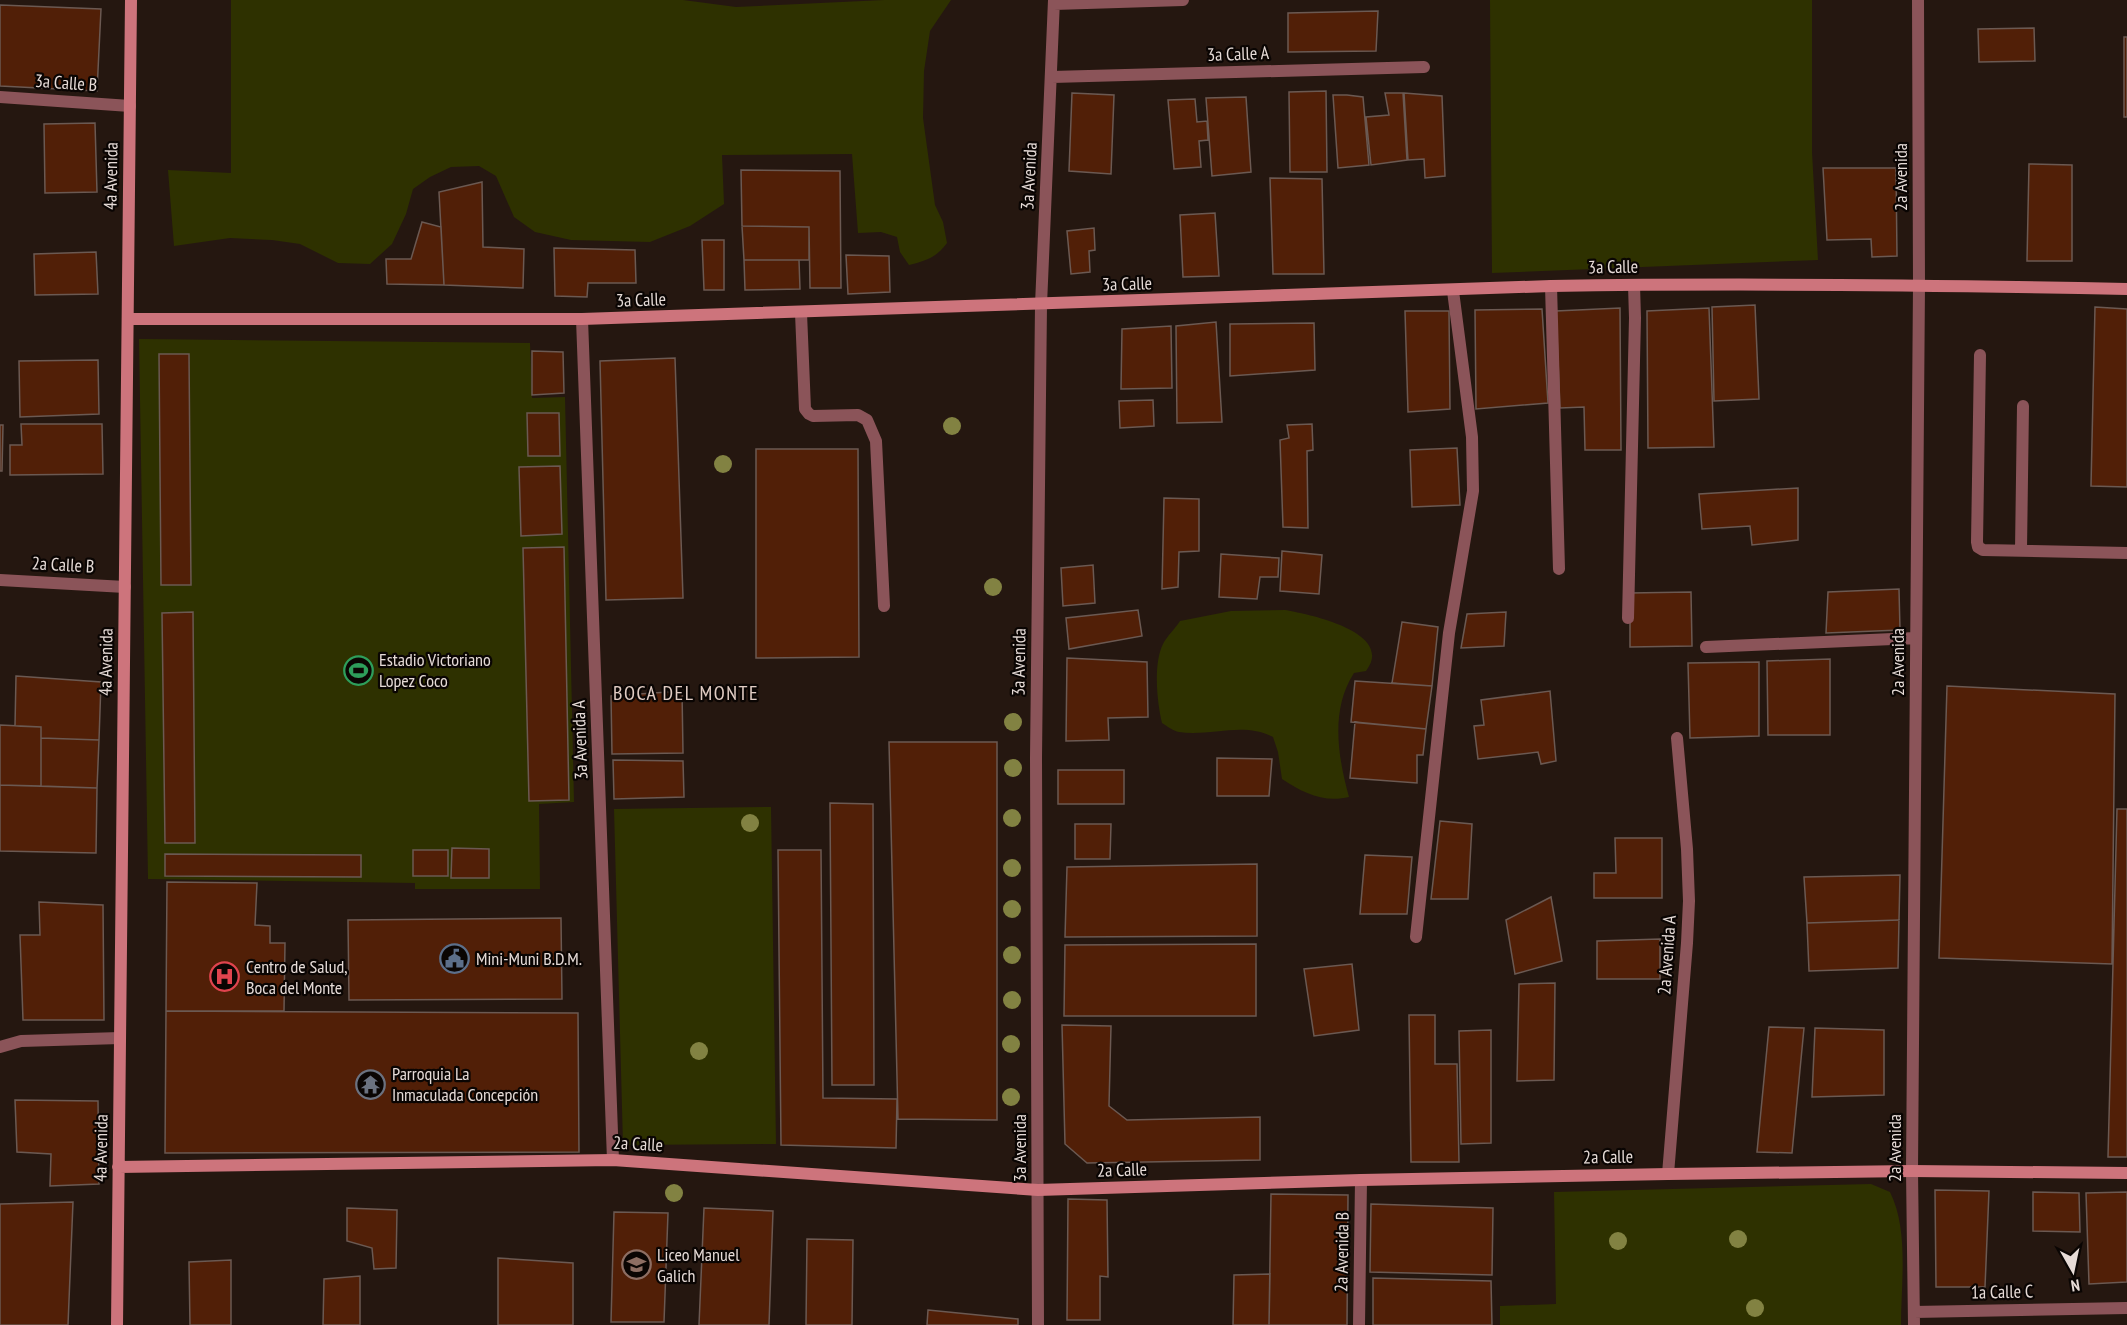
<svg xmlns="http://www.w3.org/2000/svg" width="2127" height="1325" viewBox="0 0 2127 1325" font-family="'PT Sans Narrow',sans-serif">
<style>
.green{fill:#2e3100}
.building{fill:#511f07;stroke:#6b5952;stroke-width:1.5}
.lines{fill:none;stroke-linecap:round;stroke-linejoin:round}
.lane{stroke:#8b5459;stroke-width:12}
.street{stroke:#8b5459;stroke-width:12}
.secondary{stroke:#cd747c;stroke-width:12}
.tree{fill:#828242}
.labels{text-anchor:middle;stroke-width:4.5;stroke-linejoin:round;paint-order:stroke}
.street-label{font-size:18px;fill:#e6dbd7;stroke:#0a0503}
.poi-label{font-size:18px;fill:#e6dbd7;stroke:#0a0503;text-anchor:start}
.neighbourhood-label{font-size:20px;letter-spacing:1.5px;fill:#e1ccc3;stroke:#0a0503}
</style>
<rect width="100%" height="100%" fill="#251710"/>
<!-- green -->
<path class="green" d="M231 0H683L736 7 884 0H951L930 31 924 71 923 118 935 205 943 222 947 243C937 257 926 261 909 265L900 252 897 237 881 232 858 233 852 154 722 155 724 204 690 226 650 242 571 240 535 232 514 217 496 176 479 166 451 167 430 177 413 189 406 214 392 244 370 264 338 263 300 244 272 240 230 238 174 246 168 170 231 173Z
M1490 0H1812V152L1818 260 1492 273Z
M139 339 530 343 532 398 565 397 574 802 539 804 540 889H415V883L148 879Z
M1285 610C1308 614 1396 632 1366 671L1354 673C1330 710 1338 757 1349 797 1324 803 1303 793 1282 779L1278 752 1273 737C1243 721 1210 737 1179 732 1173 731 1167 726 1162 723 1157 702 1153 664 1163 644 1167 636 1175 629 1180 621L1231 611Z
M771 807 776 1144 623 1145 614 809Z
M1871 1184 1890 1192C1909 1230 1901 1283 1901 1325H1500V1306L1556 1304 1554 1192Z"/>
<!-- building -->
<path class="building" d="M0 5 101 9 97 91 0 86Z
M1378 11 1376 51 1288 52V13Z
M2034 28 2035 61 1979 62 1978 29Z
M2124 37H2127V117H2124Z
M1326 91 1327 172H1290L1289 92Z
M1072 93 1114 95 1111 174 1069 171Z
M1385 93H1403L1407 160 1371 165 1366 117 1389 115Z
M1404 93 1442 96 1445 176 1425 178 1424 159 1408 160Z
M1333 95H1347L1363 97 1369 165 1338 168Z
M1246 97 1251 172 1212 176 1206 98Z
M1195 99 1197 122 1207 121 1208 140 1199 141 1201 167 1174 169 1168 100Z
M95 123 97 192 45 193 44 124Z
M2029 164 2072 165V261H2027Z
M1823 168H1896L1897 256 1872 257 1871 239 1827 240Z
M741 170 840 171 841 288H810L809 227 742 226Z
M1270 178 1322 179 1324 274H1273Z
M482 182 483 247 524 249 523 288 444 285 439 192Z
M1215 213 1219 276 1183 277 1180 215Z
M422 222 441 227 444 285 387 284 386 259H411Z
M742 226 809 227V260H744Z
M1094 228 1095 250 1089 251 1090 272 1071 274 1067 231Z
M702 240H724V290H704Z
M554 248 635 250 636 283H588L587 297 555 296Z
M96 252 98 294 35 295 34 254Z
M846 255 889 256 890 292 848 294Z
M744 260H799L800 289 745 290Z
M1755 305 1759 399 1714 401 1712 307Z
M2095 307 2127 309V487L2091 486Z
M1620 308 1621 450H1585L1584 407 1560 408 1556 311Z
M1709 308 1714 447 1648 448 1647 311Z
M1542 309 1548 403 1476 409 1475 310Z
M1405 311H1449L1450 409 1408 412Z
M1216 322 1222 422 1177 423 1176 326Z
M1314 323 1315 370 1230 376V324Z
M1171 326 1172 388 1121 389 1122 329Z
M532 351 563 352 564 393 532 395Z
M159 354H189L191 585H161Z
M675 358 683 598 606 600 600 361Z
M98 360 99 414 20 417 19 361Z
M1153 400 1154 426 1120 428 1119 401Z
M527 413H559L560 456H528Z
M21 424H102L103 474 10 475V445H22Z
M1312 424 1313 450 1307 451 1308 528 1283 527 1280 440 1289 438 1287 425Z
M0 425H3L2 471H0Z
M1457 448 1460 505 1412 507 1410 450Z
M756 449H858L859 657 756 658Z
M560 466 562 534 521 536 519 467Z
M1798 488V540L1752 545 1750 526 1702 529 1699 494Z
M1164 498 1199 499V551L1179 552 1178 587 1162 589Z
M564 547 569 800 529 801 523 548Z
M1282 551 1322 555 1319 594 1280 591Z
M1221 554 1279 558 1278 577H1260L1257 599 1219 597Z
M1093 565 1095 603 1063 606 1061 568Z
M1899 589 1900 630 1826 633 1828 592Z
M1691 592 1692 646 1630 647V593Z
M1138 610 1142 636 1069 649 1066 618Z
M193 612 195 843H165L162 613Z
M1506 612 1504 646 1461 648 1467 614Z
M1402 622 1438 627 1432 686 1392 683Z
M1067 658 1147 662 1148 717 1108 718 1109 740 1066 741Z
M1830 659V735H1768L1767 661Z
M1759 662V736L1690 738 1688 663Z
M16 676 101 682 99 740 41 738V727L15 726Z
M1355 681 1432 686 1426 729 1351 722Z
M1947 686 2115 694 2112 964 1939 958Z
M682 691 683 753 612 754 611 696Z
M1550 691 1556 761 1541 764 1538 752 1478 759 1474 726 1484 725 1481 700Z
M1355 722 1426 729 1423 755H1417V783L1350 778Z
M0 725 41 727V786L0 785Z
M41 738 99 740 97 788 41 786Z
M889 742H997V1120L898 1119Z
M1217 758 1272 759 1269 796H1217Z
M613 760 683 761 684 797 614 799Z
M1058 770H1124V804H1058Z
M0 785 97 788 96 853 0 851Z
M830 803 873 804 874 1085H832Z
M2117 809H2127V1157H2108Z
M1440 821 1472 824 1468 899H1431Z
M1075 824H1111L1110 859H1075Z
M1615 838H1662V898H1594V873H1616Z
M452 848 489 849V878H451Z
M413 850H448V876H413Z
M778 850H821L823 1098 897 1099 896 1148 781 1145Z
M165 854 361 855V877L165 876Z
M1365 855 1412 857 1407 914H1360Z
M1257 864V936L1065 937 1067 867Z
M1900 875 1899 920 1807 923 1804 877Z
M167 882 257 883 255 925 270 926V943H285L284 1011H166Z
M1551 897 1562 961 1515 974 1506 920Z
M39 902 103 905 104 1020H23L20 935H40Z
M561 918 562 999 349 1000 348 920Z
M1899 920 1898 968 1809 971 1807 923Z
M1660 939V979H1597V941Z
M1256 944V1016H1064L1065 945Z
M1352 964 1359 1030 1314 1036 1304 969Z
M1555 983 1554 1080 1517 1081 1519 984Z
M166 1011 578 1013 579 1152 165 1153Z
M1409 1015H1435V1064H1457L1459 1162H1411Z
M1062 1025 1111 1026 1109 1106 1127 1120 1260 1117V1160L1087 1163 1065 1144Z
M1769 1027 1804 1028 1792 1153 1757 1152Z
M1815 1028 1884 1030V1095L1812 1097Z
M1491 1030V1143L1461 1144 1459 1031Z
M15 1100 98 1101 99 1184 50 1186 51 1154 17 1152Z
M1935 1190 1989 1191 1985 1287H1936Z
M2033 1192 2079 1193 2080 1232 2033 1231Z
M2127 1192V1282L2089 1284 2086 1193Z
M1271 1194 1348 1195 1347 1325H1269Z
M1068 1199 1107 1200 1108 1277 1100 1276V1320H1067Z
M73 1202 68 1325H0V1204Z
M1371 1204 1493 1208 1492 1275 1370 1272Z
M347 1208 397 1210 396 1268 374 1269 372 1248 347 1241Z
M704 1208 773 1211 769 1325H699Z
M614 1212 668 1213 664 1322H611Z
M807 1239 853 1240 852 1325H806Z
M498 1258 573 1263V1325H498Z
M231 1260V1325H190L189 1262Z
M1270 1274 1269 1325H1233L1234 1275Z
M360 1276V1325H323L324 1279Z
M1373 1278 1491 1281 1492 1325H1373Z
M928 1310 1018 1319V1325H927Z"/>
<g class="lines">
<!-- lane -->
<path class="lane" d="M801 313 805 409 809 414 813 416 858 415 867 420 876 441 884 606
M1980 355 1977 542 1978 547 1983 550 2127 553
M2021 550 2023 406"/>
<!-- street -->
<path class="street" d="M1054 4 1183 0
M1052 77 1424 67
M0 97 130 106
M1551 286 1559 569
M582 319 613 1160
M0 580 125 587
M1628 618 1635 318 1634 285
M1706 647 1916 638
M1416 937 1449 633 1473 491 1472 437 1453 291
M0 1047 21 1041 120 1038
M1668 1174 1687 943 1689 901 1687 849 1677 738
M1914 1312 2127 1308
M1038 1325 1036 758 1041 305 1054 0
M1359 1325 1361 1180
M1914 1325 1912 1171 1919 284 1918 0"/>
<!-- secondary -->
<path class="secondary" d="M128 319H582L1551 286C1743 283 1935 285 2127 289
M118 1167 613 1160 1038 1190 1361 1180 1668 1174 1912 1171 2127 1173
M117 1325 131 0"/>
</g>
<!-- trees -->
<g class="tree">
<circle cx="952" cy="426" r="9"/>
<circle cx="723" cy="464" r="9"/>
<circle cx="993" cy="587" r="9"/>
<circle cx="1013" cy="722" r="9"/>
<circle cx="1013" cy="768" r="9"/>
<circle cx="1012" cy="818" r="9"/>
<circle cx="750" cy="823" r="9"/>
<circle cx="1012" cy="868" r="9"/>
<circle cx="1012" cy="909" r="9"/>
<circle cx="1012" cy="955" r="9"/>
<circle cx="1012" cy="1000" r="9"/>
<circle cx="1011" cy="1044" r="9"/>
<circle cx="699" cy="1051" r="9"/>
<circle cx="1011" cy="1097" r="9"/>
<circle cx="674" cy="1193" r="9"/>
<circle cx="1738" cy="1239" r="9"/>
<circle cx="1618" cy="1241" r="9"/>
<circle cx="1755" cy="1308" r="9"/>
</g>
<!-- icons -->
<defs>
<symbol id="stadium-ring" viewBox="-11 -11 22 22"><circle r="9.5" fill="#0a0503" stroke="#2e9e5b" stroke-width="1.5"/><path d="M0-5a6.5 5 0 1 0 0 10a6.5 5 0 1 0 0-10ZM-3.5-1.8h7v3.6h-7Z" fill="#2e9e5b"/></symbol>
<symbol id="civic-ring" viewBox="-11 -11 22 22"><circle r="9.5" fill="#0a0503" stroke="#5c6f8a" stroke-width="1.5"/><path d="M-.6-6.5H3V-4.5H.6V-3L4-1V1h2V6H-6V1h2V-1L-.6-3ZM-1.2 2.5V6h2.4V2.5Z" fill="#5c6f8a"/></symbol>
<symbol id="hospital-ring" viewBox="-11 -11 22 22"><circle r="9.5" fill="#0a0503" stroke="#e0444e" stroke-width="1.5"/><path d="M-5-5h3v3.5h4V-5h3V5h-3V1.5h-4V5h-3Z" fill="#e0444e"/></symbol>
<symbol id="temple-ring" viewBox="-11 -11 22 22"><circle r="9.5" fill="#0a0503" stroke="#6b7280" stroke-width="1.5"/><path d="M0-6L5-2H3V0L6.5 2.5H4V6H1.5V3h-3V6H-4V2.5H-6.5L-3 0V-2H-5Z" fill="#6b7280"/></symbol>
<symbol id="school-ring" viewBox="-11 -11 22 22"><circle r="9.5" fill="#0a0503" stroke="#8d6e63" stroke-width="1.5"/><path d="M0-5L7-2L0 1L-7-2ZM-4 1L0 2.5L4 1V4Q0 6-4 4Z" fill="#8d6e63"/></symbol>
</defs>
<g fill-rule="evenodd">
<use href="#stadium-ring" x="342" y="654" width="33" height="33"/>
<use href="#civic-ring" x="438" y="942" width="33" height="33"/>
<use href="#hospital-ring" x="208" y="960" width="33" height="33"/>
<use href="#temple-ring" x="354" y="1068" width="33" height="33"/>
<use href="#school-ring" x="620" y="1248" width="33" height="33"/>
</g>
<g class="labels">
<!-- street labels -->
<g class="street-label">
<text transform="translate(1238 54) rotate(-2)" y="6">3a Calle A</text>
<text transform="translate(66 83) rotate(4)" y="6">3a Calle B</text>
<text transform="translate(111 176) rotate(-89)" y="6">4a Avenida</text>
<text transform="translate(1029 176) rotate(-87)" y="6">3a Avenida</text>
<text transform="translate(1901 177) rotate(-90)" y="6">2a Avenida</text>
<text transform="translate(1613 267) rotate(-1)" y="6">3a Calle</text>
<text transform="translate(1127 284) rotate(-2)" y="6">3a Calle</text>
<text transform="translate(641 300) rotate(-2)" y="6">3a Calle</text>
<text transform="translate(63 565) rotate(3)" y="6">2a Calle B</text>
<text transform="translate(106 662) rotate(-89)" y="6">4a Avenida</text>
<text transform="translate(1019 662) rotate(-89)" y="6">3a Avenida</text>
<text transform="translate(1898 662) rotate(-90)" y="6">2a Avenida</text>
<text transform="translate(580 740) rotate(-92)" y="6">3a Avenida A</text>
<text transform="translate(1667 955) rotate(-86)" y="6">2a Avenida A</text>
<text transform="translate(638 1144) rotate(3)" y="6">2a Calle</text>
<text transform="translate(101 1148) rotate(-89)" y="6">4a Avenida</text>
<text transform="translate(1020 1148) rotate(-90)" y="6">3a Avenida</text>
<text transform="translate(1895 1148) rotate(-90)" y="6">2a Avenida</text>
<text transform="translate(1608 1157) rotate(-1)" y="6">2a Calle</text>
<text transform="translate(1122 1170) rotate(-2)" y="6">2a Calle</text>
<text transform="translate(1342 1252) rotate(-89)" y="6">2a Avenida B</text>
<text transform="translate(2002 1292) rotate(-1)" y="6">1a Calle C</text>
</g>
<!-- poi labels -->
<g class="poi-label">
<text x="379" y="666">Estadio Victoriano<tspan x="379" dy="21">Lopez Coco</tspan></text>
<text x="476" y="965">Mini-Muni B.D.M.</text>
<text x="246" y="973">Centro de Salud,<tspan x="246" dy="21">Boca del Monte</tspan></text>
<text x="392" y="1080">Parroquia La<tspan x="392" dy="21">Inmaculada Concepción</tspan></text>
<text x="657" y="1261">Liceo Manuel<tspan x="657" dy="21">Galich</tspan></text>
</g>
<!-- neighbourhood labels -->
<g class="neighbourhood-label">
<text x="686" y="700">BOCA DEL MONTE</text>
</g>
</g>
<!-- north arrow -->
<g transform="translate(2073 1271) rotate(171)" stroke="#0a0503" stroke-width="4.5" paint-order="stroke">
<path d="M0-4.5L10 22L0 15L-10 22Z" fill="#e6dbd7"/>
<text y="-9" font-size="16" font-weight="bold" text-anchor="middle" fill="#e6dbd7">N</text>
</g>
</svg>
